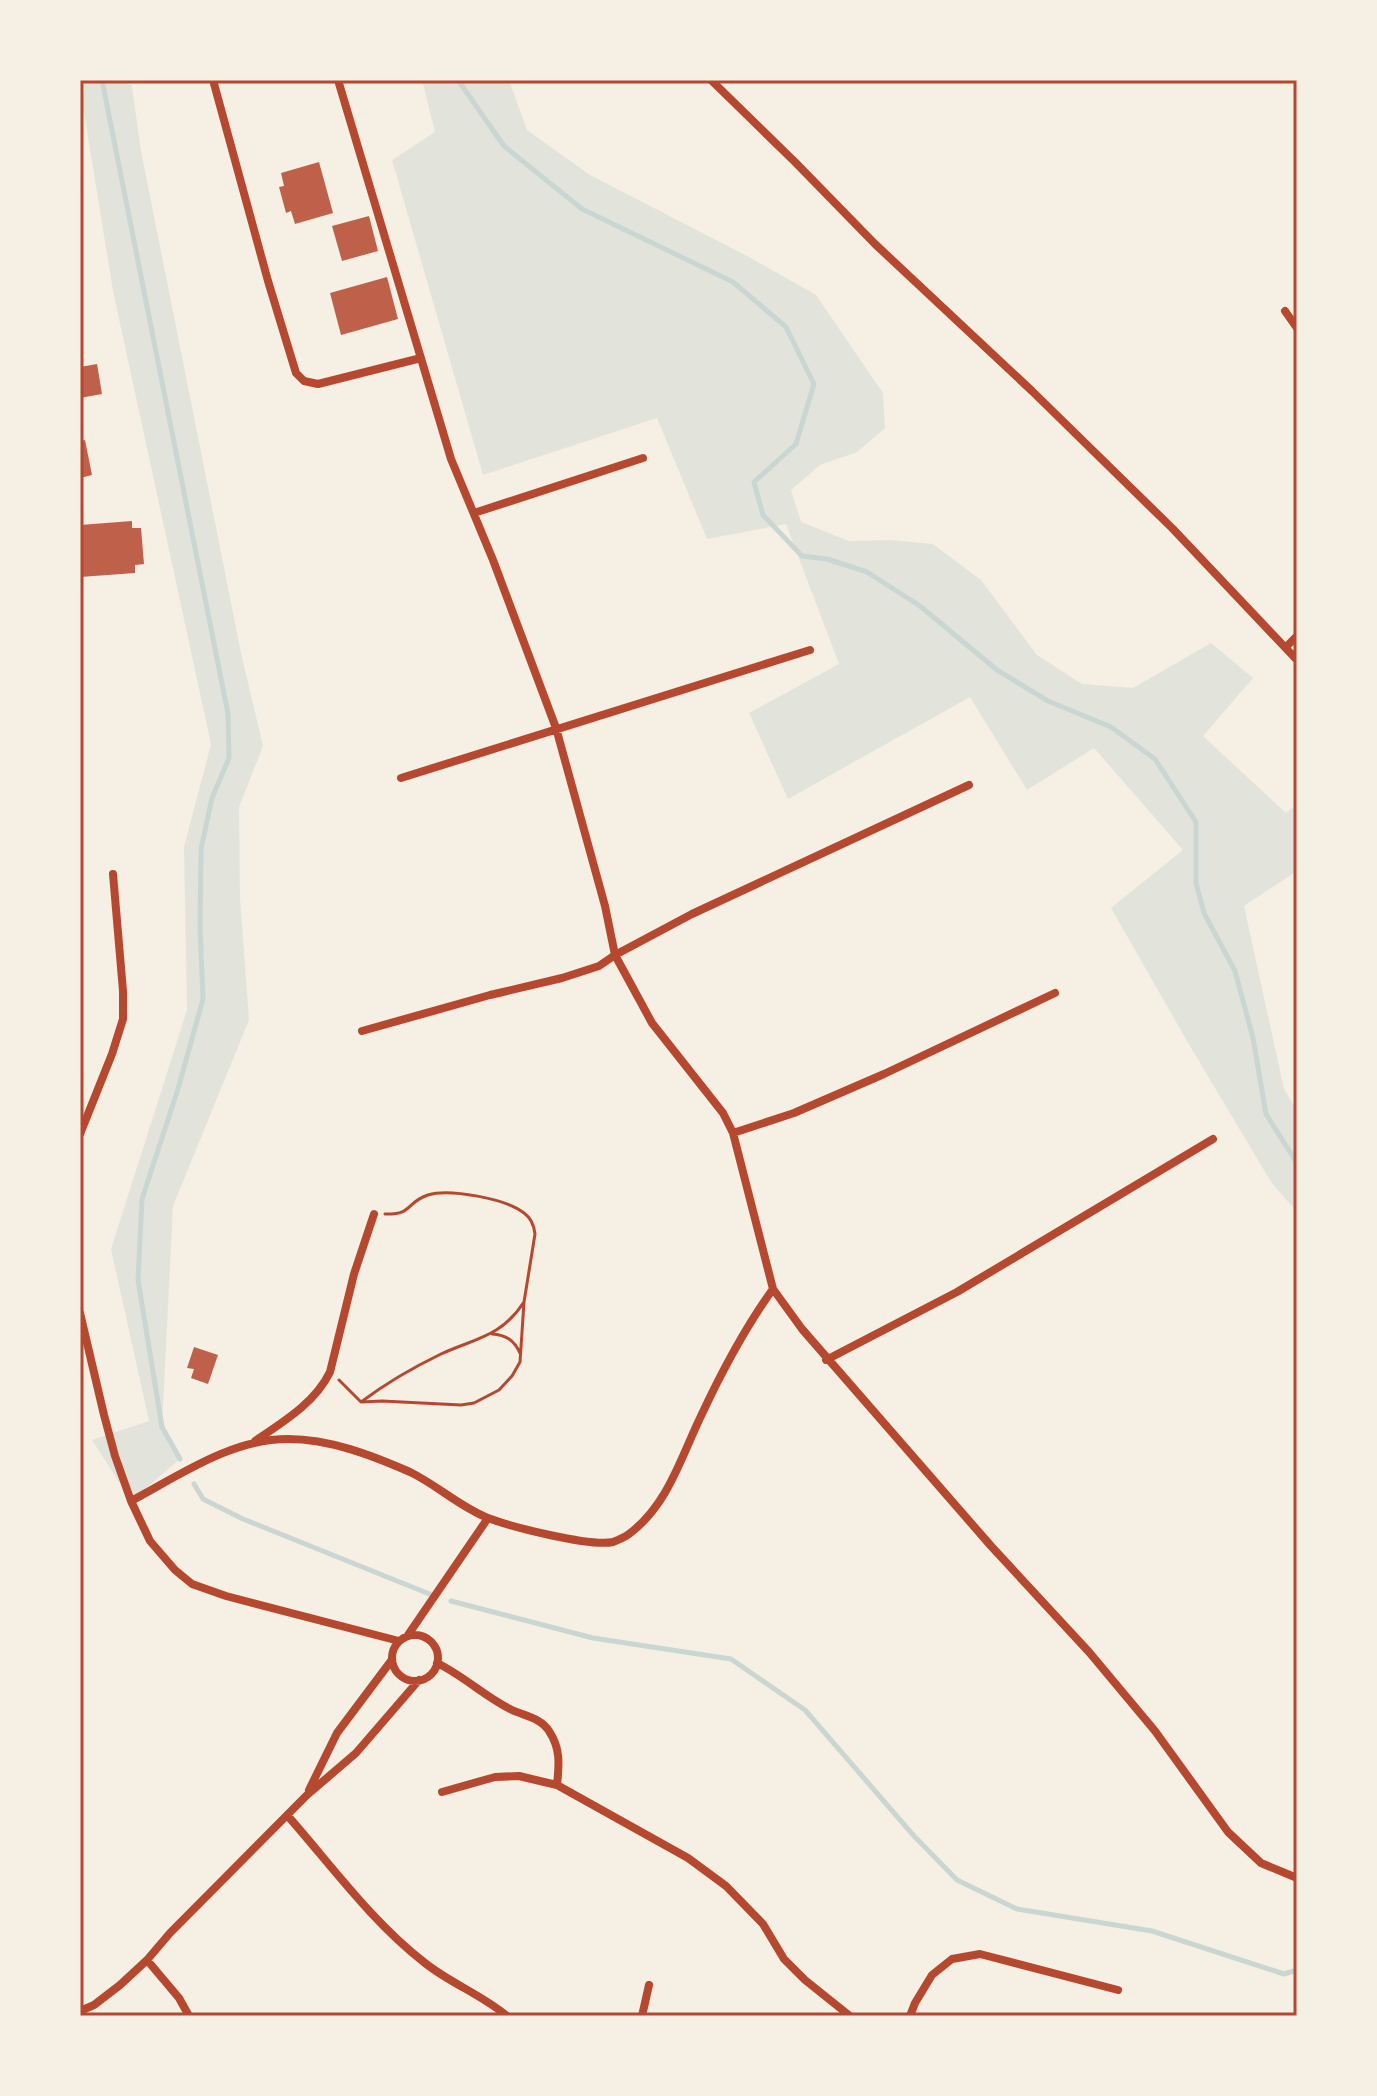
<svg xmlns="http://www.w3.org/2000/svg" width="1377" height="2096" viewBox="0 0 1377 2096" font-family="Arial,sans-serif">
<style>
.green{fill:#e2e4dc}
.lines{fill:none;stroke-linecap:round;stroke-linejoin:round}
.stream{stroke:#c9d6d2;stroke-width:5}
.building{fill:#bf614a}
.path{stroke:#b5482f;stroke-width:3}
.minor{stroke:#b5482f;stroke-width:8}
.neatline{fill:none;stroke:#b5482f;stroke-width:3}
</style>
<rect width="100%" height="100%" fill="#f6efe4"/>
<!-- green -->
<path class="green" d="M85 80H131L141 151 241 653 263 746 239 807 240 898 249 1020 173 1206 162 1427 180 1459 131 1501 92 1440 149 1421 111 1249 187 1010 184 847 211 744 113 291 83 106Z
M422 80H509L527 130 590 175 749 257 816 295 883 393 885 428 857 452 820 465 791 490 801 522 849 541 890 540 933 544 981 580 1037 655 1082 684 1133 688 1211 643 1253 678 1203 736 1286 813 1297 804V871L1244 906 1284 1089 1297 1111V1212L1271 1182 1187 1041 1111 908 1183 850 1094 748 1027 790 970 697 788 799 749 713 839 664 786 524 707 539 657 418 483 475 392 160 435 132Z"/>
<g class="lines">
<!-- stream -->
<path class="stream" d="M102 80 228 714 229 758 212 798 201 849 200 928 203 999 178 1089 142 1199 138 1280 162 1427 180 1459
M458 80 504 146 582 209 733 282 786 327 814 384 796 444 754 482 763 515 802 556 827 559 867 572 920 606 997 670 1048 701 1111 727 1155 759 1196 822V883L1204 913 1235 971 1253 1038 1266 1114 1297 1163
M194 1484 203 1499 243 1519 432 1595
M451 1601 593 1638 731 1659 805 1710 914 1836 957 1880 1017 1909 1152 1931 1284 1974 1297 1970"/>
</g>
<!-- building -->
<path class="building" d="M319 162 333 213 295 224 291 211 286 213 279 187 284 186 281 173Z
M369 216 378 251 342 261 332 226Z
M387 277 398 319 341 335 330 293Z
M97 364 102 394 80 398V367Z
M85 440 92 475 80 478V441Z
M132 521V528H141L144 564 135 565V573L80 577V525Z
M194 1347 218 1355 208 1384 191 1378 194 1369 187 1368Z"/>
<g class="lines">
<!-- path -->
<path class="path" d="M492 1334C506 1335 514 1340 520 1353
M339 1380 361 1402C385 1384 414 1367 441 1354 476 1338 501 1337 524 1302
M361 1402 382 1401 461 1405 474 1403 499 1390 512 1376 520 1362 524 1302 535 1234C534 1225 531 1218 524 1213 507 1199 449 1188 428 1195 406 1202 413 1215 385 1214"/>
<!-- minor -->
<path class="minor" d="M213 80 268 281 296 373 304 381 318 384 421 358
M338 80 451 459 493 560 556 728 605 906 615 955 652 1023 723 1113 733 1133 773 1289 802 1329 991 1546 1089 1652 1155 1731 1228 1832 1261 1863 1297 1878
M711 80 795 162 875 244 1032 391 1173 529 1297 660
M1285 311 1297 328
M474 513 643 458
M1286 647 1297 636
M401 778 810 650
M362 1031 490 995 562 978 599 966 615 955 692 914 969 785
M733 1133 794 1113 884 1074 1055 993
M80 1134 112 1054 123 1019V991L113 874
M80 1313 104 1415 115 1456 131 1501 150 1541 175 1570 192 1584 226 1596 399 1641
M826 1360 957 1292 1213 1139
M255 1441C283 1422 315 1403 330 1372L354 1274 374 1214
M131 1501C180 1475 231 1439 288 1439 330 1439 371 1455 410 1472 437 1485 460 1507 488 1518 512 1527 590 1547 613 1542 618 1540 625 1537 629 1534 668 1505 681 1457 701 1416 722 1371 744 1329 773 1289
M408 1635 488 1518
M392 1658a23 23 0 1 1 46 0a23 23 0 1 1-46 0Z
M437 1663C464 1676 485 1697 512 1710 525 1716 541 1718 549 1731 561 1749 559 1765 557 1785
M309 1790 337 1733 391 1661
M442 1792 495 1777 519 1776 557 1785 688 1858 726 1886 763 1924 784 1959 805 1980 850 2016
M287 1815C331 1865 372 1922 425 1963 450 1983 482 1995 507 2016
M147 1960 179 1998 189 2016
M80 2011 94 2005 120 1985 147 1960 170 1933 307 1795 356 1753 419 1680
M642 2016 649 1985
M910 2016 915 2003 932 1975 952 1959 980 1954 1118 1990"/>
</g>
<!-- border -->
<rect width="1377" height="2096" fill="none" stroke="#f6efe4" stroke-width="164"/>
<rect x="82" y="82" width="1213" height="1932" class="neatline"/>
</svg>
